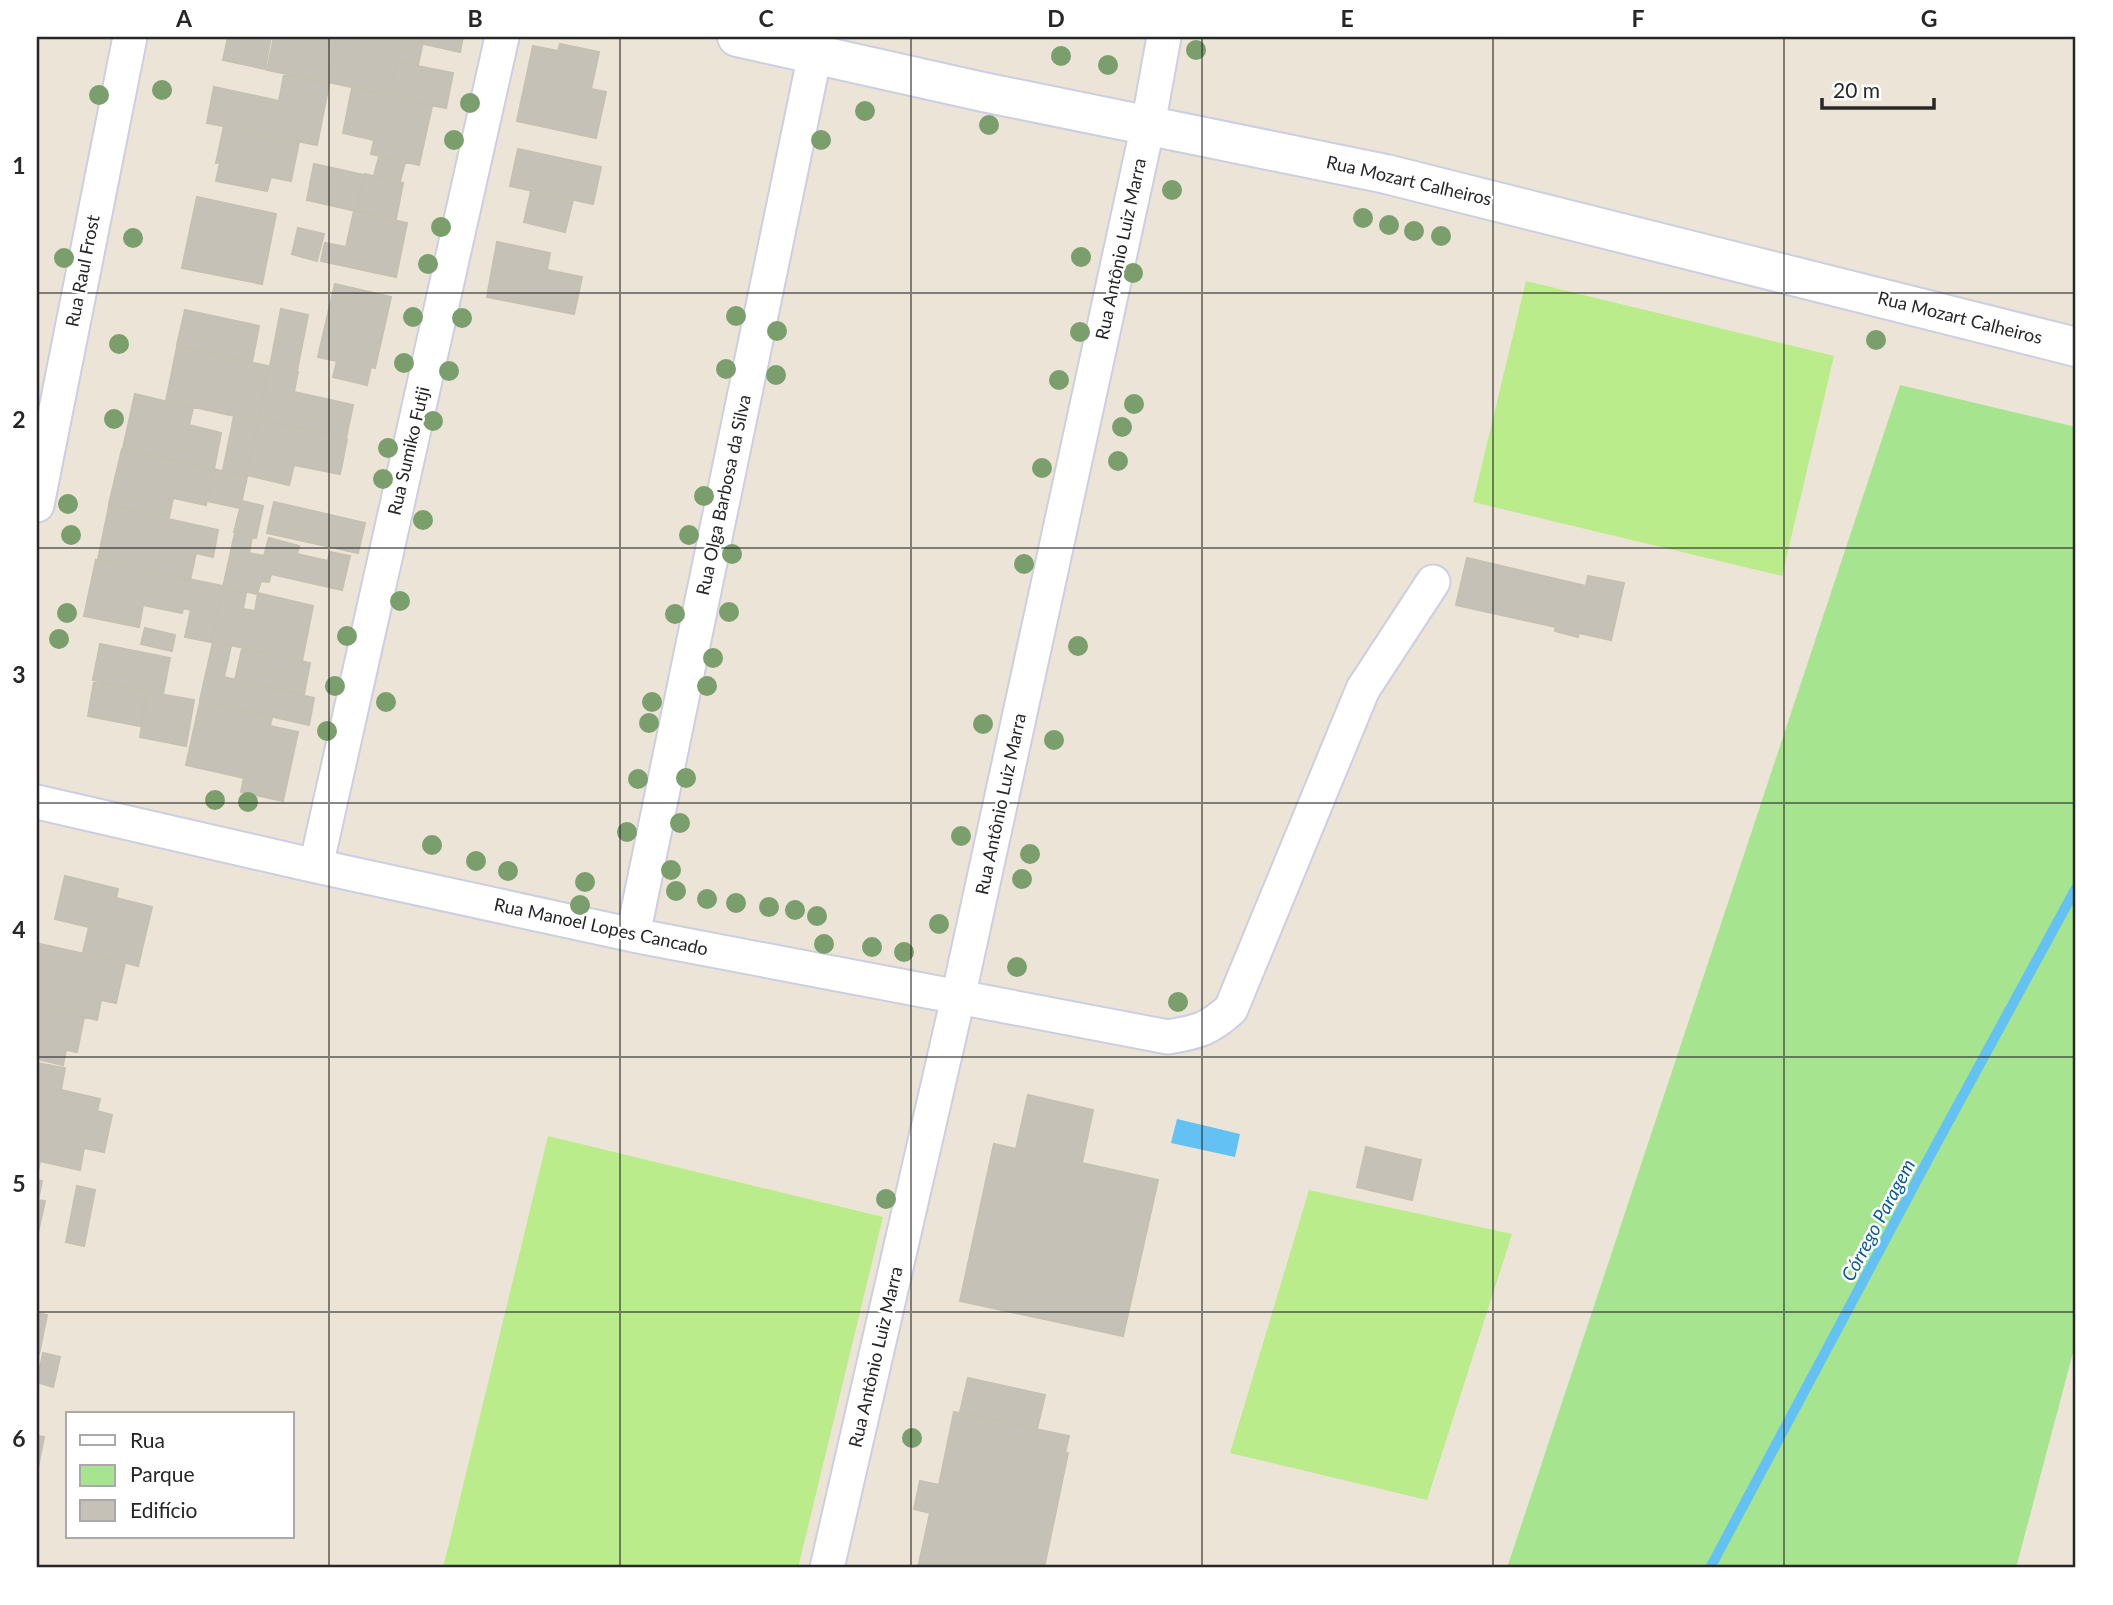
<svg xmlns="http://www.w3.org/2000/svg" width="2113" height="1605" viewBox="0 0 2113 1605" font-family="Lato,sans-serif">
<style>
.green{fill:#a6e490}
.pitch{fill:#bbec8b}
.water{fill:#64c1f3}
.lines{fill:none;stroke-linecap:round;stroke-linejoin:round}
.stream{stroke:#64c1f3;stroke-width:10}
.building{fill:#c5c1b7;stroke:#c5c0b1;stroke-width:2}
.minor-casing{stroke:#cccfe1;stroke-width:37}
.tertiary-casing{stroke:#cccfe1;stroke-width:42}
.minor{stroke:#fff;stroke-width:33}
.tertiary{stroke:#fff;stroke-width:38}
.tree{fill:#7b9e6d}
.grid{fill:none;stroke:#272727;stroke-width:2;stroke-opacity:0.55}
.labels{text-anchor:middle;stroke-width:5;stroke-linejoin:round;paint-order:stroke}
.street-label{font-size:18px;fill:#272727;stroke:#fff}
.water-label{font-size:19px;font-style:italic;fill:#085b9a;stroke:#fff}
.neatline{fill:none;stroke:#272727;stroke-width:2.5}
.grid-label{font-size:23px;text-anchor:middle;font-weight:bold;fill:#272727}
</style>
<rect width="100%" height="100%" fill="#ebe4d7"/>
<!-- green -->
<path class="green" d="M1900 385 2076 427V1341L2016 1568H1507Z"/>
<!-- pitch -->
<path class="pitch" d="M1526 281 1834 356 1782 576 1473 502Z
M548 1136 883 1217 798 1568H443Z
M1309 1190 1512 1234 1427 1500 1230 1453Z"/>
<!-- water -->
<path class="water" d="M1177 1119 1240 1134 1235 1157 1171 1143Z"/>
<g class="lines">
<!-- stream -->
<path class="stream" d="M1710 1568 1931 1154 2076 888"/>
</g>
<!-- building -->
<path class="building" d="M228 37H271L265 69 223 60Z
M274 37H337L328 82 267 70Z
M338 37 349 38 424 37 418 65 397 61 389 95 328 82Z
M425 37H463L460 52 424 44Z
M560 44 599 52 591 89 606 92 596 138 517 121 533 46 558 51Z
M397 62 453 73 446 108 390 97Z
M284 75 329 84 317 145 207 123 214 87 279 101Z
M352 88 432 106 419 165 371 154 374 140 343 133Z
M224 126 299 142 291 181 271 177 267 191 216 181 220 163H216Z
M518 149 601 167 593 204 510 186Z
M379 157 405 163 400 181 374 175Z
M314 164 364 175 356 211 307 200Z
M365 174 403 183 396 219 357 210Z
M531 191 573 200 565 232 524 222Z
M197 197 276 214 262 284 182 268Z
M354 211 407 223 396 277 321 261 325 243 346 247Z
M298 228 324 234 317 261 292 254Z
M497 242 550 253 547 270 582 277 574 314 487 297Z
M335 284 391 297 375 368 371 367 367 385 333 377 337 361 318 357Z
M281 309 308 315 297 371 270 366Z
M185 310 259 326 252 362 177 345Z
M177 347 268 366 257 421 166 401Z
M270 366 298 372 294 392 353 405 346 438 258 419Z
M135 394 193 408 189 425 221 433 214 469 123 448Z
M234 416 257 422 246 475 223 470Z
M259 420 347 439 340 474 294 465 289 485 247 475Z
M122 449 213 469 206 505 173 498 169 517 109 504Z
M214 469 247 477 240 508 207 501Z
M242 501 263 506 256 538 234 532Z
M274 502 365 523 358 553 267 533Z
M109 506 218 530 213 557 196 553 190 580 98 559Z
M235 533 252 537 249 553 264 556 269 538 299 546 297 554 328 561 330 552 350 556 342 590 271 574 269 582 261 581 257 594 223 587Z
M1467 558 1586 586 1588 576 1624 583 1611 640 1579 633 1578 637 1555 631 1556 627 1456 605Z
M96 560 223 586 211 642 185 637 191 610 183 608 182 613 143 605 139 627 84 616Z
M223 588 246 593 243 609 255 611 258 593 313 606 302 661 212 641Z
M145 628 175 635 172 651 141 644Z
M213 642 231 646 224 677 314 698 309 725 200 700Z
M100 644 170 658 163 694 93 680Z
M242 649 310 663 304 694 235 680Z
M94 682 146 692 140 726 88 716Z
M148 692 194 700 186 746 140 737Z
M200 702 272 717 270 726 298 732 283 801 241 792 244 778 186 765Z
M65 876 118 889 116 898 152 907 138 966 83 952 89 927 55 919Z
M40 944 125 963 116 1003 101 1000 97 1020 37 1006V959Z
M37 1006 84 1017 77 1052 66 1050 63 1065 37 1059Z
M37 1063 65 1068 61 1090 100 1099 97 1111 112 1115 104 1152 84 1148 80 1170 40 1161 37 1177Z
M1028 1095 1093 1110 1082 1163 1158 1180 1123 1336 960 1301 994 1144 1016 1149Z
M1366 1147 1421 1160 1412 1200 1357 1187Z
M37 1180 42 1181 38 1200 45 1201 37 1237Z
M77 1186 95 1190 84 1246 66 1242Z
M37 1313 47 1315 39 1354 37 1353Z
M43 1353 60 1357 53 1387 37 1382Z
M968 1378 1045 1395 1037 1429 960 1412Z
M954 1412 1069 1436 1065 1453H1068L1044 1568H918L930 1513 914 1509 920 1481 939 1485Z
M37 1436 44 1437 38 1467H37Z"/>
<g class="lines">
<defs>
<path id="minor" d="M37 505 130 37
M37 802 316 866 633 935 1168 1037C1198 1032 1209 1029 1231 1009L1363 689 1433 582
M316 866 502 37
M633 935 815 54
M827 1568 958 998 1148 125 1164 37"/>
<path id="tertiary" d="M737 37 983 92 1386 174 2076 347"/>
</defs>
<!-- minor casing -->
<use href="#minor" class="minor-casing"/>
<!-- tertiary casing -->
<use href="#tertiary" class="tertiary-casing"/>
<!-- minor -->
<use href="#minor" class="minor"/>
<!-- tertiary -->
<use href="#tertiary" class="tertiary"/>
</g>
<!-- trees -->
<g class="tree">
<circle cx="1196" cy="50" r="10"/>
<circle cx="1061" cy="56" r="10"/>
<circle cx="1108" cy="65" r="10"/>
<circle cx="162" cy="90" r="10"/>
<circle cx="99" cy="95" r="10"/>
<circle cx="470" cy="103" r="10"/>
<circle cx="865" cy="111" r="10"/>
<circle cx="989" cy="125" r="10"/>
<circle cx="454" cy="140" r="10"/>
<circle cx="821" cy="140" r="10"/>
<circle cx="1172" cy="190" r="10"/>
<circle cx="1363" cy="218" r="10"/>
<circle cx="1389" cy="225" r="10"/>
<circle cx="441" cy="227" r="10"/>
<circle cx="1414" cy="231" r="10"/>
<circle cx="1441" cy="236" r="10"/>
<circle cx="133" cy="238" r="10"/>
<circle cx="1081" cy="257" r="10"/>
<circle cx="64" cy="258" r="10"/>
<circle cx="428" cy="264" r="10"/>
<circle cx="1133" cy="273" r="10"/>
<circle cx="736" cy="316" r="10"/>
<circle cx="413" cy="317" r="10"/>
<circle cx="462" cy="318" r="10"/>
<circle cx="777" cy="331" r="10"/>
<circle cx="1080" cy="332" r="10"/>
<circle cx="1876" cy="340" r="10"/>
<circle cx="119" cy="344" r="10"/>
<circle cx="404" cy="363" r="10"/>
<circle cx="726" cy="369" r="10"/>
<circle cx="449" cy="371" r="10"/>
<circle cx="776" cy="375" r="10"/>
<circle cx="1059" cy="380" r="10"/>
<circle cx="1134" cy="404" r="10"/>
<circle cx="114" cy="419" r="10"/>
<circle cx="433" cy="421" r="10"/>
<circle cx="1122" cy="427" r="10"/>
<circle cx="388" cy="448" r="10"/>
<circle cx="1118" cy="461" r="10"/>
<circle cx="1042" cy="468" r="10"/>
<circle cx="383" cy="479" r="10"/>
<circle cx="704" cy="496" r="10"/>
<circle cx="68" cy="504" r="10"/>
<circle cx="423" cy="520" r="10"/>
<circle cx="71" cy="535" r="10"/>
<circle cx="689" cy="535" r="10"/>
<circle cx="732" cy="554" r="10"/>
<circle cx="1024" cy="564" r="10"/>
<circle cx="400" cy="601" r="10"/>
<circle cx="729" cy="612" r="10"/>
<circle cx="67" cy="613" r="10"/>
<circle cx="675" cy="614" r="10"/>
<circle cx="347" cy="636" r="10"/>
<circle cx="59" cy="639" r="10"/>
<circle cx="1078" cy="646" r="10"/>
<circle cx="713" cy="658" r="10"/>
<circle cx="335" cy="686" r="10"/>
<circle cx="707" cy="686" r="10"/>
<circle cx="386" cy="702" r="10"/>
<circle cx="652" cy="702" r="10"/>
<circle cx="649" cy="723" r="10"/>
<circle cx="983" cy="724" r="10"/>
<circle cx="327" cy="731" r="10"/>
<circle cx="1054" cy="740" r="10"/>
<circle cx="686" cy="778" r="10"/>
<circle cx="638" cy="779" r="10"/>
<circle cx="215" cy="800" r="10"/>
<circle cx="248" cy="802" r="10"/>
<circle cx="680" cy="823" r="10"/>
<circle cx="627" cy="832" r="10"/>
<circle cx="961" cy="836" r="10"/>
<circle cx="432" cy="845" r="10"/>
<circle cx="1030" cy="854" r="10"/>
<circle cx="476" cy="861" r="10"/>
<circle cx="671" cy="870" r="10"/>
<circle cx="508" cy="871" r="10"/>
<circle cx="1022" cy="879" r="10"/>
<circle cx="585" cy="882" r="10"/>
<circle cx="676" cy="891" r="10"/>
<circle cx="707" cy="899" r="10"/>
<circle cx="736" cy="903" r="10"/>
<circle cx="580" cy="905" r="10"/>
<circle cx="769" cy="907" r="10"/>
<circle cx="795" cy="910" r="10"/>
<circle cx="817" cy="916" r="10"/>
<circle cx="939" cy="924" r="10"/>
<circle cx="824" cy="944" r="10"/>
<circle cx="872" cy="947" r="10"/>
<circle cx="904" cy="952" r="10"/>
<circle cx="1017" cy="967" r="10"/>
<circle cx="1178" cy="1002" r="10"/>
<circle cx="886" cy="1199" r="10"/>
<circle cx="912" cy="1438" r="10"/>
</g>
<!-- grid -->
<path class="grid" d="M329 37V1568M620 37V1568M911 37V1568M1202 37V1568M1493 37V1568M1784 37V1568M37 293H2076M37 548H2076M37 803H2076M37 1057H2076M37 1312H2076"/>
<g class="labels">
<!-- street labels -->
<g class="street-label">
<text transform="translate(1409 181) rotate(13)" y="6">Rua Mozart Calheiros</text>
<text transform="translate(1121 249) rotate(-78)" y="6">Rua Antônio Luiz Marra</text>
<text transform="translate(83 271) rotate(-79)" y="6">Rua Raul Frost</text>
<text transform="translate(1960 318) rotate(14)" y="6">Rua Mozart Calheiros</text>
<text transform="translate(409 451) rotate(-77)" y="6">Rua Sumiko Futji</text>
<text transform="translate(724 495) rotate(-78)" y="6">Rua Olga Barbosa da Silva</text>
<text transform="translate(1001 804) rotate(-78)" y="6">Rua Antônio Luiz Marra</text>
<text transform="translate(601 927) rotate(12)" y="6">Rua Manoel Lopes Cancado</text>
<text transform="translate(876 1357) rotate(-77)" y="6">Rua Antônio Luiz Marra</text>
</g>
<!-- water labels -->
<g class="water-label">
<text transform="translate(1878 1220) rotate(-62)" y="7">Córrego Paragem</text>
</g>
</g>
<!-- border -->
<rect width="2113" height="1605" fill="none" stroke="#ffffff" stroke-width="77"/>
<!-- legend -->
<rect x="66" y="1412" width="228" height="126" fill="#ffffff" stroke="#a9a9a9" stroke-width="2"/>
<rect x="80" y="1435" width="35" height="10" fill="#ffffff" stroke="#a9a9a9" stroke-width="2"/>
<text x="130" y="1448" font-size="21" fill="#272727">Rua</text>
<rect x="80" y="1465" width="35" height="21" fill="#a6e490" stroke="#a9a9a9" stroke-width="2"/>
<text x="130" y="1482" font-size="21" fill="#272727">Parque</text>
<rect x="80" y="1500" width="35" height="21" fill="#c5c1b7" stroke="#a9a9a9" stroke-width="2"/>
<text x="130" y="1518" font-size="21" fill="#272727">Edifício</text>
<!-- scale -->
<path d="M1822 98v10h112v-10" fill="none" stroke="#272727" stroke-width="3.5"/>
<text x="1833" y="98" font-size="21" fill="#272727" stroke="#ffffff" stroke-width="5" paint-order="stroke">20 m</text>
<rect x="38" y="38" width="2036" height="1528" class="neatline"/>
<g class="grid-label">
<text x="184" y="27">A</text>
<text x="475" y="27">B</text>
<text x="766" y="27">C</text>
<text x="1056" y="27">D</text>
<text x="1347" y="27">E</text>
<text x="1638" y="27">F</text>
<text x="1929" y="27">G</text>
<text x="19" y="174">1</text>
<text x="19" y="428">2</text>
<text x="19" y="683">3</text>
<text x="19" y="938">4</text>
<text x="19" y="1192">5</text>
<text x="19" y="1447">6</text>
</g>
</svg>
